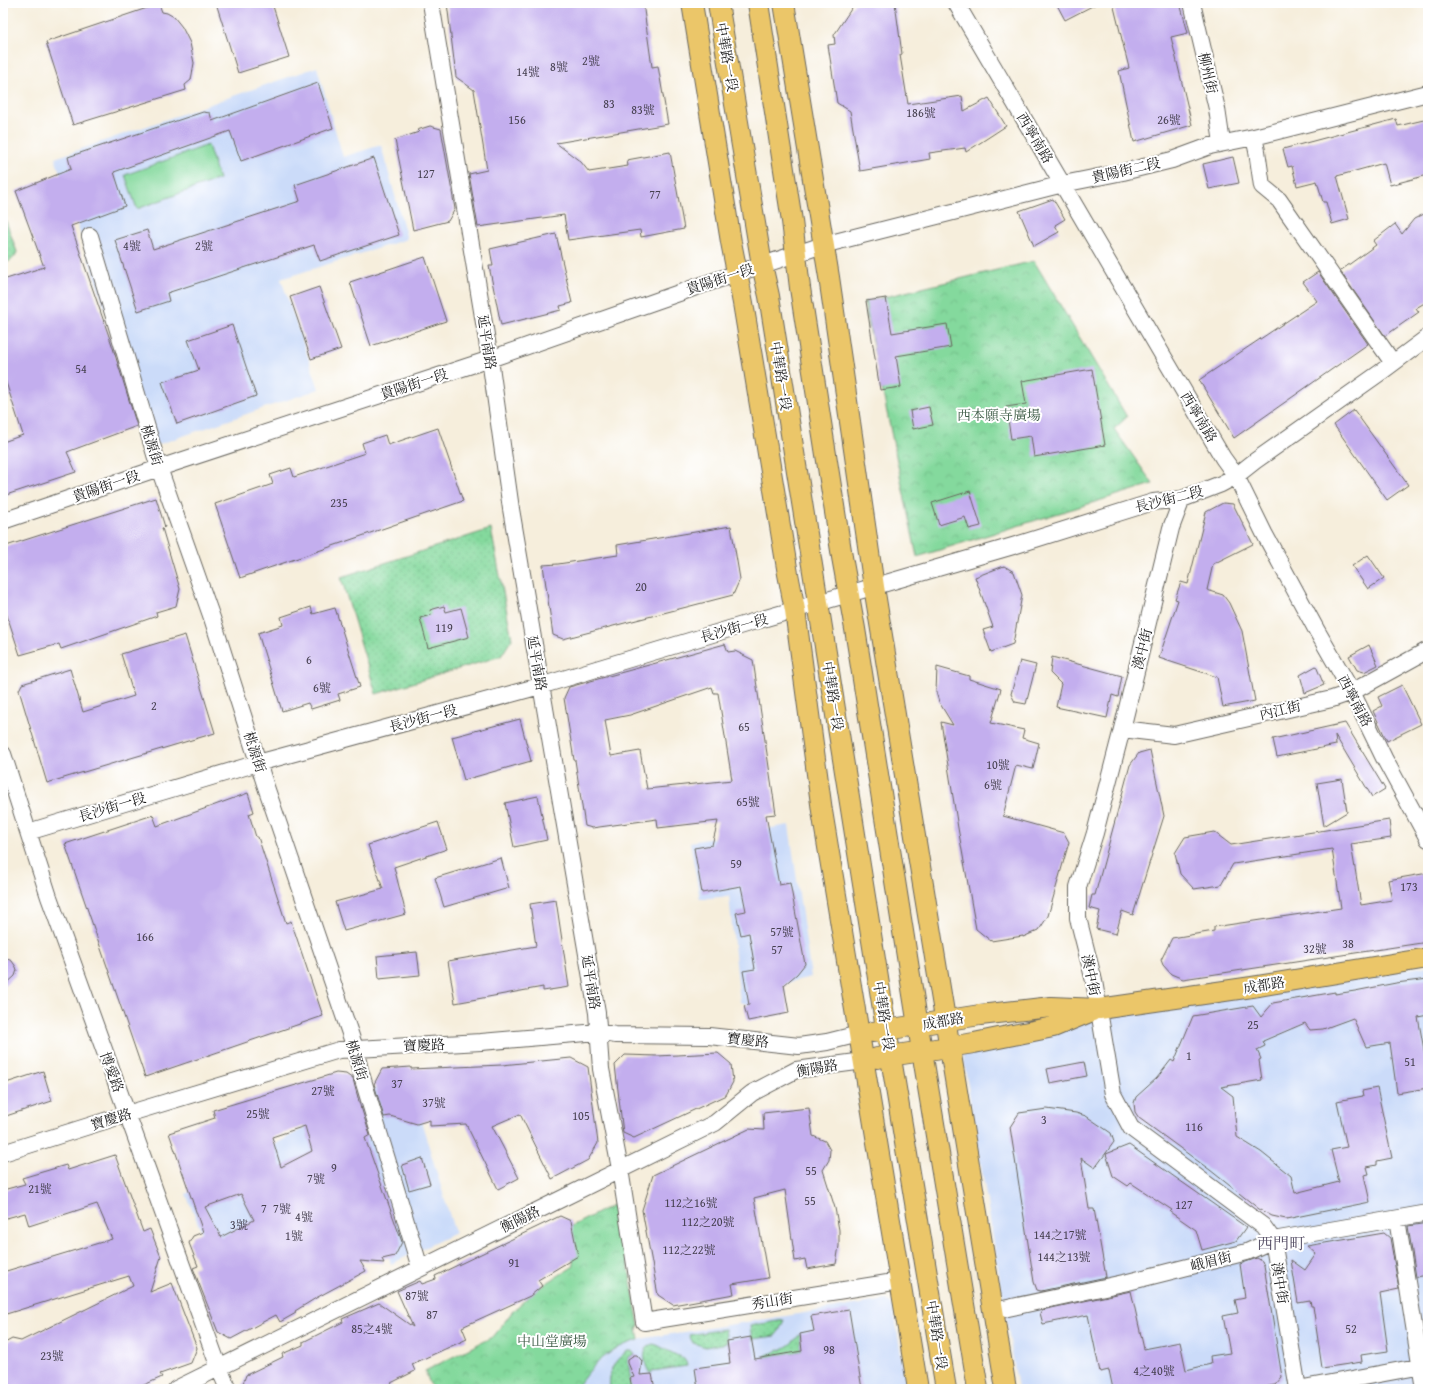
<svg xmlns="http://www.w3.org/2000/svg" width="1431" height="1392" viewBox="0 0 1431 1392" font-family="'Gentium Book Plus','Noto Serif TC',serif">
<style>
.built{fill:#cbdbf9}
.grass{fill:url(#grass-dots);stroke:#507a5c}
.park{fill:url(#park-crowns);stroke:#507a5c}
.pitch{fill:#84d99d;stroke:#507a5c}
.building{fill:#c3aeee;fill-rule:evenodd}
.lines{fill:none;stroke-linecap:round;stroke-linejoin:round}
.minor-casing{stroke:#68665f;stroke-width:18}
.major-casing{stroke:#68665f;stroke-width:22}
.minor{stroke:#fff;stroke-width:16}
.major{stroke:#ebc669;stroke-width:20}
.labels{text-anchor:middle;stroke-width:4;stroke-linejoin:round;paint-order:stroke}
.number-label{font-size:12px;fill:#464050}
.street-label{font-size:14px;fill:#1c1c1c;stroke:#fff}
.park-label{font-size:14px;fill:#405e49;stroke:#fff}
.quarter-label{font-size:16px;fill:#564f66;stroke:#fff}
</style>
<defs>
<pattern id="grass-dots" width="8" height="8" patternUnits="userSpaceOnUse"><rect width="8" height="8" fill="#84d99d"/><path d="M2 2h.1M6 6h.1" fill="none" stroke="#71ba87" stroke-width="1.8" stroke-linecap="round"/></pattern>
<pattern id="park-crowns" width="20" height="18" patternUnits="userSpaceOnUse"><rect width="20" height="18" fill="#84d99d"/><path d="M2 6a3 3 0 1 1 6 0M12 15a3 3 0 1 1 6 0" fill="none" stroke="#71ba87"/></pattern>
</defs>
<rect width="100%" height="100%" fill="#fff"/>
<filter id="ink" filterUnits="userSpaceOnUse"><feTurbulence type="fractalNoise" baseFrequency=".025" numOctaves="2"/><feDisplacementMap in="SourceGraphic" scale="8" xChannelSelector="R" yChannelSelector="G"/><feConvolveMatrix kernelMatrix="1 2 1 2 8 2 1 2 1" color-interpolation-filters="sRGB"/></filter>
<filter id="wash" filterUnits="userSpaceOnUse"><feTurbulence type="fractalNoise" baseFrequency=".012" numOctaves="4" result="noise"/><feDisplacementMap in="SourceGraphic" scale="16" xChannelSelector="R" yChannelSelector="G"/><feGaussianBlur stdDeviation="0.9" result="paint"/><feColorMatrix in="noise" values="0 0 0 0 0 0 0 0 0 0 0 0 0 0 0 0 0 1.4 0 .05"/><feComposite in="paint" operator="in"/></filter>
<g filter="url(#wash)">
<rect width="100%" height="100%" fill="#f6eedc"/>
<!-- built -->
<path class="built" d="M317 67 343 157 381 145 407 239 281 279 319 389 151 447 55 158Z
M789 825 811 977 790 982 750 1005 740 1002 729 896 700 899 690 842Z
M1428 966V1389H1018L962 1050 1102 1011Z
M406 1071 455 1233 391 1264 365 1175 207 1246 186 1194Z
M886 1300 891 1303 893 1307 907 1389H576L584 1376 594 1365 605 1355 618 1347 632 1342 646 1338Z"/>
<!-- grass -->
<path class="grass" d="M3 213 17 252C14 259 11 261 3 264Z
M491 529 512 639 501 656 376 694 341 577Z
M784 1320 779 1331 775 1336 752 1339 750 1326Z
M725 1329 727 1343 706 1347 693 1343 689 1335Z
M800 1334 802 1351 763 1358C767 1353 772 1354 777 1351 787 1348 794 1342 800 1334Z
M653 1344 657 1345 684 1359 686 1362 687 1366 652 1371 651 1374C644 1367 640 1348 653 1344Z
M628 1351H632L635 1355 630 1356 628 1359 631 1383 639 1389H610C608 1372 614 1359 628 1351Z"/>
<!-- park -->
<path class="park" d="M1034 261 1127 417 1114 429 1153 484 917 557 864 302Z
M617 1203 639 1326 637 1328 639 1340C611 1347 591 1365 576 1389H432L425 1371 494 1336 512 1312 528 1297 545 1284 574 1266 568 1231 564 1230Z"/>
<!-- pitch -->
<path class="pitch" d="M208 145 219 179 137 209 125 175Z"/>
<g id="blocks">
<!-- building -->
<path class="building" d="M216 3H272L289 57 238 73Z
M447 3H643L652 67 658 66 668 124 556 143 581 162 589 172 628 166 627 160 670 152 684 229 641 237 640 230 568 240 564 215 478 227 469 174 487 170 474 90 456 77Z
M855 3H895L902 54 900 55 908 104 962 96 964 111 989 98 1006 126 966 152 965 148 929 153 930 159 860 171 850 111 837 103 828 45 835 44 834 35Z
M1056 3H1098L1065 20Z
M1113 3H1180L1188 33 1171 37 1192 125 1134 142 1119 71 1129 68Z
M159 4 162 12 167 13 174 17 182 27 190 43 194 63 191 80 185 85 186 90 73 125 46 42Z
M318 83 333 128 241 161 230 131 114 172 125 206 71 226 113 348 137 426 67 452 76 472 3 496V442L23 435 3 373V280L44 267 16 191 71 169 68 157 203 112 210 113 212 121Z
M1396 119 1398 126 1428 119V175L1390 185 1384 163 1337 176 1349 219 1332 224 1326 202H1323L1317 181 1297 186 1292 166 1288 167 1283 149Z
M430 126 441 129 455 209 448 221 413 230 395 140 419 132 417 130Z
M1233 157 1239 183 1209 189 1203 164Z
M374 158 399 235 320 261 314 245 167 293 169 301 138 311 115 240 147 230 153 249 300 201 295 185Z
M1053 199 1065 219 1055 225 1059 232 1034 246 1019 211Z
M1428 212V301L1416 308 1419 312 1385 336 1340 271 1376 245 1373 241 1395 224 1402 234 1414 219Z
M556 234 572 303 560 306 561 310 501 325 489 266H493L490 249Z
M425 257 446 321 371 346 350 282Z
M1318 272 1368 344 1234 438 1199 380 1317 301 1303 282Z
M319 287 341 349 311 359 290 297Z
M886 298 892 333 947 324 951 347 896 356 901 387 880 390 866 301Z
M232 325 256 396 177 424 162 382 199 370 188 340Z
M1092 369 1105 445 1034 457 1031 436 1011 439 1006 407 1026 404 1022 381Z
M929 407 933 425 913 429 910 411Z
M1354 410 1408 485 1387 500 1334 425Z
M438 428 463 501 240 578 215 504 273 484 270 475 291 468 294 477 365 453 362 443 385 435 388 445Z
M970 491 981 526 969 529 965 517 939 525 932 503Z
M156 498 165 527 162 528 180 589 176 606 156 612 157 616 61 649 59 644 20 655 3 603V547Z
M1223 503 1233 504 1253 544 1213 564 1207 590 1223 595 1229 603 1242 631 1255 701 1223 707 1217 677 1159 658 1178 600 1175 599 1181 582 1188 584 1206 512Z
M731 526 740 579 733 595 563 639 553 635 543 565 558 564 618 555 617 545Z
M1368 555 1384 578 1368 589 1352 566Z
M1004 566 1014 572 1022 595 1013 644 991 652 983 630 993 627 975 577Z
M444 606 446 612 461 608 469 637 428 648 420 618 431 615 430 610Z
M311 607 313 614 335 608 360 687 338 694 340 700 311 709 308 703 282 711 258 633 283 625 281 617Z
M185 635 215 733 47 783 19 690 22 684 70 669 83 712 134 696 121 654Z
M725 644 728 652 735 651 753 660 776 814 766 815 779 885 790 883 805 964 797 974 784 985 789 1013 748 1021 744 1006 749 1005 743 971 755 969 749 933 741 935 736 913 746 911 741 886 702 893 694 848 712 845 718 821 658 828 657 819 592 828 585 826 575 760H574L564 698 569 687ZM712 687 714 693H718L732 780 647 789 640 751 611 756 605 720 630 715Z
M1369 645 1378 665 1364 672 1357 670 1349 656Z
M1052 657 1122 676 1118 697 1112 695 1107 718 1056 707 1061 684 1050 673Z
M1020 661 1036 665 1026 704 1015 702 1011 694Z
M1316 666 1324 685 1305 693 1300 675Z
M937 667 969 676V679L1001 689 991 723 1024 730 1022 738 1039 743 1033 769 1016 765 1003 816 1064 833 1069 842 1048 916 1039 930 1023 937V936L991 941 976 929 958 828 941 722 953 725 939 702 936 692Z
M1402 685 1421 724 1387 741 1373 711 1382 706 1378 697Z
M520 719 531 761 464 780 452 737Z
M1345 723 1385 789 1372 797 1335 735 1336 745 1277 757 1273 739Z
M1150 750 1164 816 1133 915 1122 911 1116 934 1096 929 1100 911 1089 908 1092 895H1095L1130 765 1139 753Z
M1342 779 1347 812 1324 826 1317 783Z
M248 793 254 812 249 814 256 837H258L286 923 291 921 323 1016 145 1077 65 844 153 815 157 826Z
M538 796 547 840 514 847 505 803Z
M1389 820 1391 838 1351 844 1361 905 1392 900 1388 880 1428 873V942L1183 979 1171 974 1163 965 1161 960 1172 938 1214 931V927L1341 908 1332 849 1233 864 1221 885 1194 889 1180 874 1175 853 1185 837 1214 832 1231 845Z
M438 822 447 849 394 867 406 914 344 931 335 902 383 889 368 845Z
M501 858 509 888 444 907 435 878Z
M556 900 569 987 543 991V987L455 1003 448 961 536 946 530 904Z
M417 952 420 975 379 979 377 956Z
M3 957 12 961 16 967 17 970 15 976 3 987Z
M1428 979V1015L1418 1017 1428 1072V1088L1397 1093 1390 1043 1366 1047 1353 1018 1323 1029 1310 1030 1305 1023 1263 1041 1265 1046 1257 1050 1261 1059 1259 1060 1262 1080 1221 1087 1233 1096 1237 1137 1261 1152 1291 1176 1295 1193 1339 1182 1331 1150 1347 1147 1337 1101 1363 1096 1362 1091 1377 1088 1392 1158 1377 1161V1165L1367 1167 1369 1174 1364 1175 1370 1202 1286 1219 1272 1216 1259 1209 1210 1170 1139 1118 1135 1112 1134 1103 1136 1097 1157 1078 1171 1060 1174 1062 1193 1016 1253 1006 1261 1017 1273 1003 1335 992V994L1355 991 1396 983Z
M718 1053 731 1064 733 1082 726 1095 634 1138 623 1133 615 1065 625 1055 657 1056Z
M571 1058 588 1067 598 1143 588 1160 552 1179 520 1114 492 1126 519 1178 498 1189 466 1124 430 1126V1120L417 1124 390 1116 384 1117 374 1084 382 1069 411 1067V1069L502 1065Z
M1084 1062 1087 1076 1050 1083 1047 1069Z
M43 1071 52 1101 3 1117V1084Z
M336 1073 346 1074 353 1079 361 1109V1107L370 1135 365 1138 402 1242 395 1256 382 1259 384 1263 360 1261 366 1271 316 1298 295 1311 296 1313 280 1322 276 1315 231 1339 218 1332 193 1268 198 1266 189 1243 193 1236 203 1232 169 1133 215 1118 213 1110ZM305 1126 312 1151 281 1167 272 1137ZM241 1194 254 1220 221 1237 205 1207Z
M809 1108 813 1136 825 1141 830 1150 829 1160 823 1170 835 1208 839 1230V1246L836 1264 807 1269 805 1259 795 1261 785 1190 754 1198 768 1278 732 1284 734 1294 673 1305 658 1295 642 1210 653 1175 749 1129 764 1130 763 1113Z
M1047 1109 1076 1113 1086 1116 1111 1133 1114 1142 1095 1168 1081 1158 1089 1209H1094L1106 1277 1041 1291 1037 1290 1034 1282 1010 1127 1019 1113Z
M1129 1145 1246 1227 1236 1241 1202 1250 1196 1230 1170 1212 1172 1210 1131 1183 1128 1186 1113 1176 1106 1154Z
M115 1155 143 1232 150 1229 161 1257 150 1292 172 1283 197 1348 191 1363 160 1374 162 1377 135 1389H3V1344L12 1339 21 1341 133 1286 129 1276 3 1315V1272L112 1239 97 1204 29 1226 25 1213 3 1219V1190L25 1184 22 1178 66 1165 68 1170Z
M422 1158 430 1184 409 1190 402 1165Z
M560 1216 571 1221 578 1256 538 1280 542 1286 530 1296 462 1327 467 1339 412 1364 415 1371 391 1383 392 1385 383 1389H241L246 1375 283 1357 282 1354 303 1345V1342L343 1322 342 1319 379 1303 413 1327 397 1291 420 1281 422 1284 436 1279 435 1276Z
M1428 1223V1275L1416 1277 1408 1226Z
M1384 1233 1390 1238 1399 1289 1380 1293 1388 1351 1361 1355 1362 1362 1322 1368 1313 1306H1311L1310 1301 1298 1303 1291 1260 1305 1270 1316 1254 1307 1246Z
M1257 1258 1262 1261 1264 1266 1282 1377 1275 1385 1250 1389H1113L1109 1370 1100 1372 1088 1315 1043 1324 1040 1313 1042 1310 1131 1291 1144 1349 1180 1342 1186 1370 1211 1364 1210 1356 1230 1353 1223 1316 1238 1313 1235 1300 1245 1298 1240 1264Z
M849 1310 862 1389H698L695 1368 730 1363 727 1341 751 1337 755 1359 802 1351 800 1334 814 1331 811 1316Z
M634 1355H637L642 1361 640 1375 652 1374 655 1389H632L630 1378 634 1377 628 1363V1359Z"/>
</g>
</g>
<g filter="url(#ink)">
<use href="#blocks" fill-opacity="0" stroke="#68665f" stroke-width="1"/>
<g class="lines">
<defs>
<path id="minor" d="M431 3 490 359 511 509 597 1013 601 1069 620 1169 644 1322 900 1281
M956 3 1223 458 1236 476 1264 533 1317 631 1352 692 1384 758 1428 839
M1192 3 1217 109 1222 143
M1254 137 1257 151 1262 186 1279 200 1393 363
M90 236 159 468 212 618 265 784 355 1048 360 1070 420 1268
M1182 499 1171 528 1122 729 1095 833 1078 887V918L1094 981 1113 1094 1131 1128 1263 1226 1273 1240 1298 1389
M3 521 159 468 490 359 702 285 823 245 1063 184 1123 172 1172 160 1210 146 1254 137 1428 93
M1122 729 1174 735 1332 699 1352 692 1428 650
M3 754 49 897 219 1368 228 1389
M28 832 258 763 540 686 749 623 1013 546 1153 502 1182 499 1221 484 1236 476 1255 461 1381 372 1428 337
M3 1153 127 1114 339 1050 481 1042 598 1032 615 1035 709 1036 799 1046 827 1042 859 1034
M1397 1219 1424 1389
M994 1311 1128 1282 1247 1252 1273 1240 1428 1213
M176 1389 715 1123 752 1093 796 1070 864 1061
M1298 1389 1428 1365"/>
<path id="major" d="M692 3 731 242 743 303 788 574 795 610 822 811 918 1389
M718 3 762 265 769 296C825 661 885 1025 946 1389
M758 3 792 221 800 288 842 557 855 629 922 1051 978 1389
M784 3 829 277 874 587 1006 1389
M873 1032 980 1015 1051 1007 1099 1009 1120 1006 1252 987 1428 958
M877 1058 974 1043 1053 1027 1092 1011"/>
</defs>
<!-- minor casing -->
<use href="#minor" class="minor-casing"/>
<!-- major casing -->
<use href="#major" class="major-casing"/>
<!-- minor -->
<use href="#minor" class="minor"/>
<!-- major -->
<use href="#major" class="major"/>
</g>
</g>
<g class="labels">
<!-- number labels -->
<g class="number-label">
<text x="591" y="65">2號</text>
<text x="559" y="71">8號</text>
<text x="528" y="76">14號</text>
<text x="609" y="108">83</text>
<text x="643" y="114">83號</text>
<text x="921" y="117">186號</text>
<text x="517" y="124">156</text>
<text x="1169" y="124">26號</text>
<text x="426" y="178">127</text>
<text x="655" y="199">77</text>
<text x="132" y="250">4號</text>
<text x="204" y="250">2號</text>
<text x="81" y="373">54</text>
<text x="339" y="507">235</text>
<text x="641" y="591">20</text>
<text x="444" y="632">119</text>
<text x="309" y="664">6</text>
<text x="322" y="692">6號</text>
<text x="154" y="710">2</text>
<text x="744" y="731">65</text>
<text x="998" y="769">10號</text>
<text x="993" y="789">6號</text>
<text x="748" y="806">65號</text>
<text x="736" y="868">59</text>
<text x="1409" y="891">173</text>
<text x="782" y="936">57號</text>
<text x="145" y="941">166</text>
<text x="1348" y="948">38</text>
<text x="1315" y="953">32號</text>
<text x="777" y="954">57</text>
<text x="1253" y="1029">25</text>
<text x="1189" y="1060">1</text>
<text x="1410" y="1066">51</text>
<text x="397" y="1088">37</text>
<text x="323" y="1095">27號</text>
<text x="434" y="1107">37號</text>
<text x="258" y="1118">25號</text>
<text x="581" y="1120">105</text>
<text x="1044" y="1124">3</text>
<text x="1194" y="1131">116</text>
<text x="334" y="1172">9</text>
<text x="811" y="1175">55</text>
<text x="316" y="1183">7號</text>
<text x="40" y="1193">21號</text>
<text x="810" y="1205">55</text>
<text x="691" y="1207">112之16號</text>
<text x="1184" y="1209">127</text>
<text x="264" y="1213">7</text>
<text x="282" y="1213">7號</text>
<text x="304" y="1221">4號</text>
<text x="708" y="1226">112之20號</text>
<text x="239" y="1229">3號</text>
<text x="1060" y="1239">144之17號</text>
<text x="294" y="1240">1號</text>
<text x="689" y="1254">112之22號</text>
<text x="1064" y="1261">144之13號</text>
<text x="514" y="1267">91</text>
<text x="417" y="1300">87號</text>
<text x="432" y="1319">87</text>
<text x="372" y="1333">85之4號</text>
<text x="1351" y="1333">52</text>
<text x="829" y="1354">98</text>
<text x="52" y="1360">23號</text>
<text x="1154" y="1375">4之40號</text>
</g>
<!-- street labels -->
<g class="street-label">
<text transform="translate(727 57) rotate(80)" y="5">中華路一段</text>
<text transform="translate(1208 73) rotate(77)" y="5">柳州街</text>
<text transform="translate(1035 138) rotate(59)" y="5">西寧南路</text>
<text transform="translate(1126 170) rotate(-13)" y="5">貴陽街二段</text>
<text transform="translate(720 279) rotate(-18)" y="5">貴陽街一段</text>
<text transform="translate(487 342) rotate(81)" y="5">延平南路</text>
<text transform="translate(781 376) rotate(81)" y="5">中華路一段</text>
<text transform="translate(414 384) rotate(-18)" y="5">貴陽街一段</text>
<text transform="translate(1199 417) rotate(59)" y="5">西寧南路</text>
<text transform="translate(152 445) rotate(73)" y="5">桃源街</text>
<text transform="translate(106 486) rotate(-19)" y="5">貴陽街一段</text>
<text transform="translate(1169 499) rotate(-14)" y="5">長沙街二段</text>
<text transform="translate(734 628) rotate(-16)" y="5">長沙街一段</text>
<text transform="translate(1142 649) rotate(-76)" y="5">漢中街</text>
<text transform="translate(537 663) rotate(80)" y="5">延平南路</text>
<text transform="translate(833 696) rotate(81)" y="5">中華路一段</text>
<text transform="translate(1355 701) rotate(62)" y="5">西寧南路</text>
<text transform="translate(1280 710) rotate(-13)" y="5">內江街</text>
<text transform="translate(423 718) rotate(-15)" y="5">長沙街一段</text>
<text transform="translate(255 752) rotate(72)" y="5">桃源街</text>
<text transform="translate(112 807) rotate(-17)" y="5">長沙街一段</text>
<text transform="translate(1091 975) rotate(78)" y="5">漢中街</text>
<text transform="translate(591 982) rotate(81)" y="5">延平南路</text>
<text transform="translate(1264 985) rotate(-9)" y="5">成都路</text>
<text transform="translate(884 1016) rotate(81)" y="5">中華路一段</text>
<text transform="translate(943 1021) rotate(-10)" y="5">成都路</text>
<text transform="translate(748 1040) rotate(6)" y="5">寶慶路</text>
<text transform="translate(424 1045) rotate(-3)" y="5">寶慶路</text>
<text transform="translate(357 1060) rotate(73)" y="5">桃源街</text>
<text transform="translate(817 1068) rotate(-10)" y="5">衡陽路</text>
<text transform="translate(112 1072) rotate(70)" y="5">博愛路</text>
<text transform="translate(111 1119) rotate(-17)" y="5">寶慶路</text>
<text transform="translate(520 1219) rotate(-26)" y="5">衡陽路</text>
<text transform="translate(1211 1261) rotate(-14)" y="5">峨眉街</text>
<text transform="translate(1280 1283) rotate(81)" y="5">漢中街</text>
<text transform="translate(772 1301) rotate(-9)" y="5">秀山街</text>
<text transform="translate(937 1335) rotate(81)" y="5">中華路一段</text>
</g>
<!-- park labels -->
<g class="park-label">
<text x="999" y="420">西本願寺廣場</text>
<text x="552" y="1346">中山堂廣場</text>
</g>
<!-- quarter labels -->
<g class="quarter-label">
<text x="1281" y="1249">西門町</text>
</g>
</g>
<!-- margin -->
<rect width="1431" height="1392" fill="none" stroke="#fff" stroke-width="16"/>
</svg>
